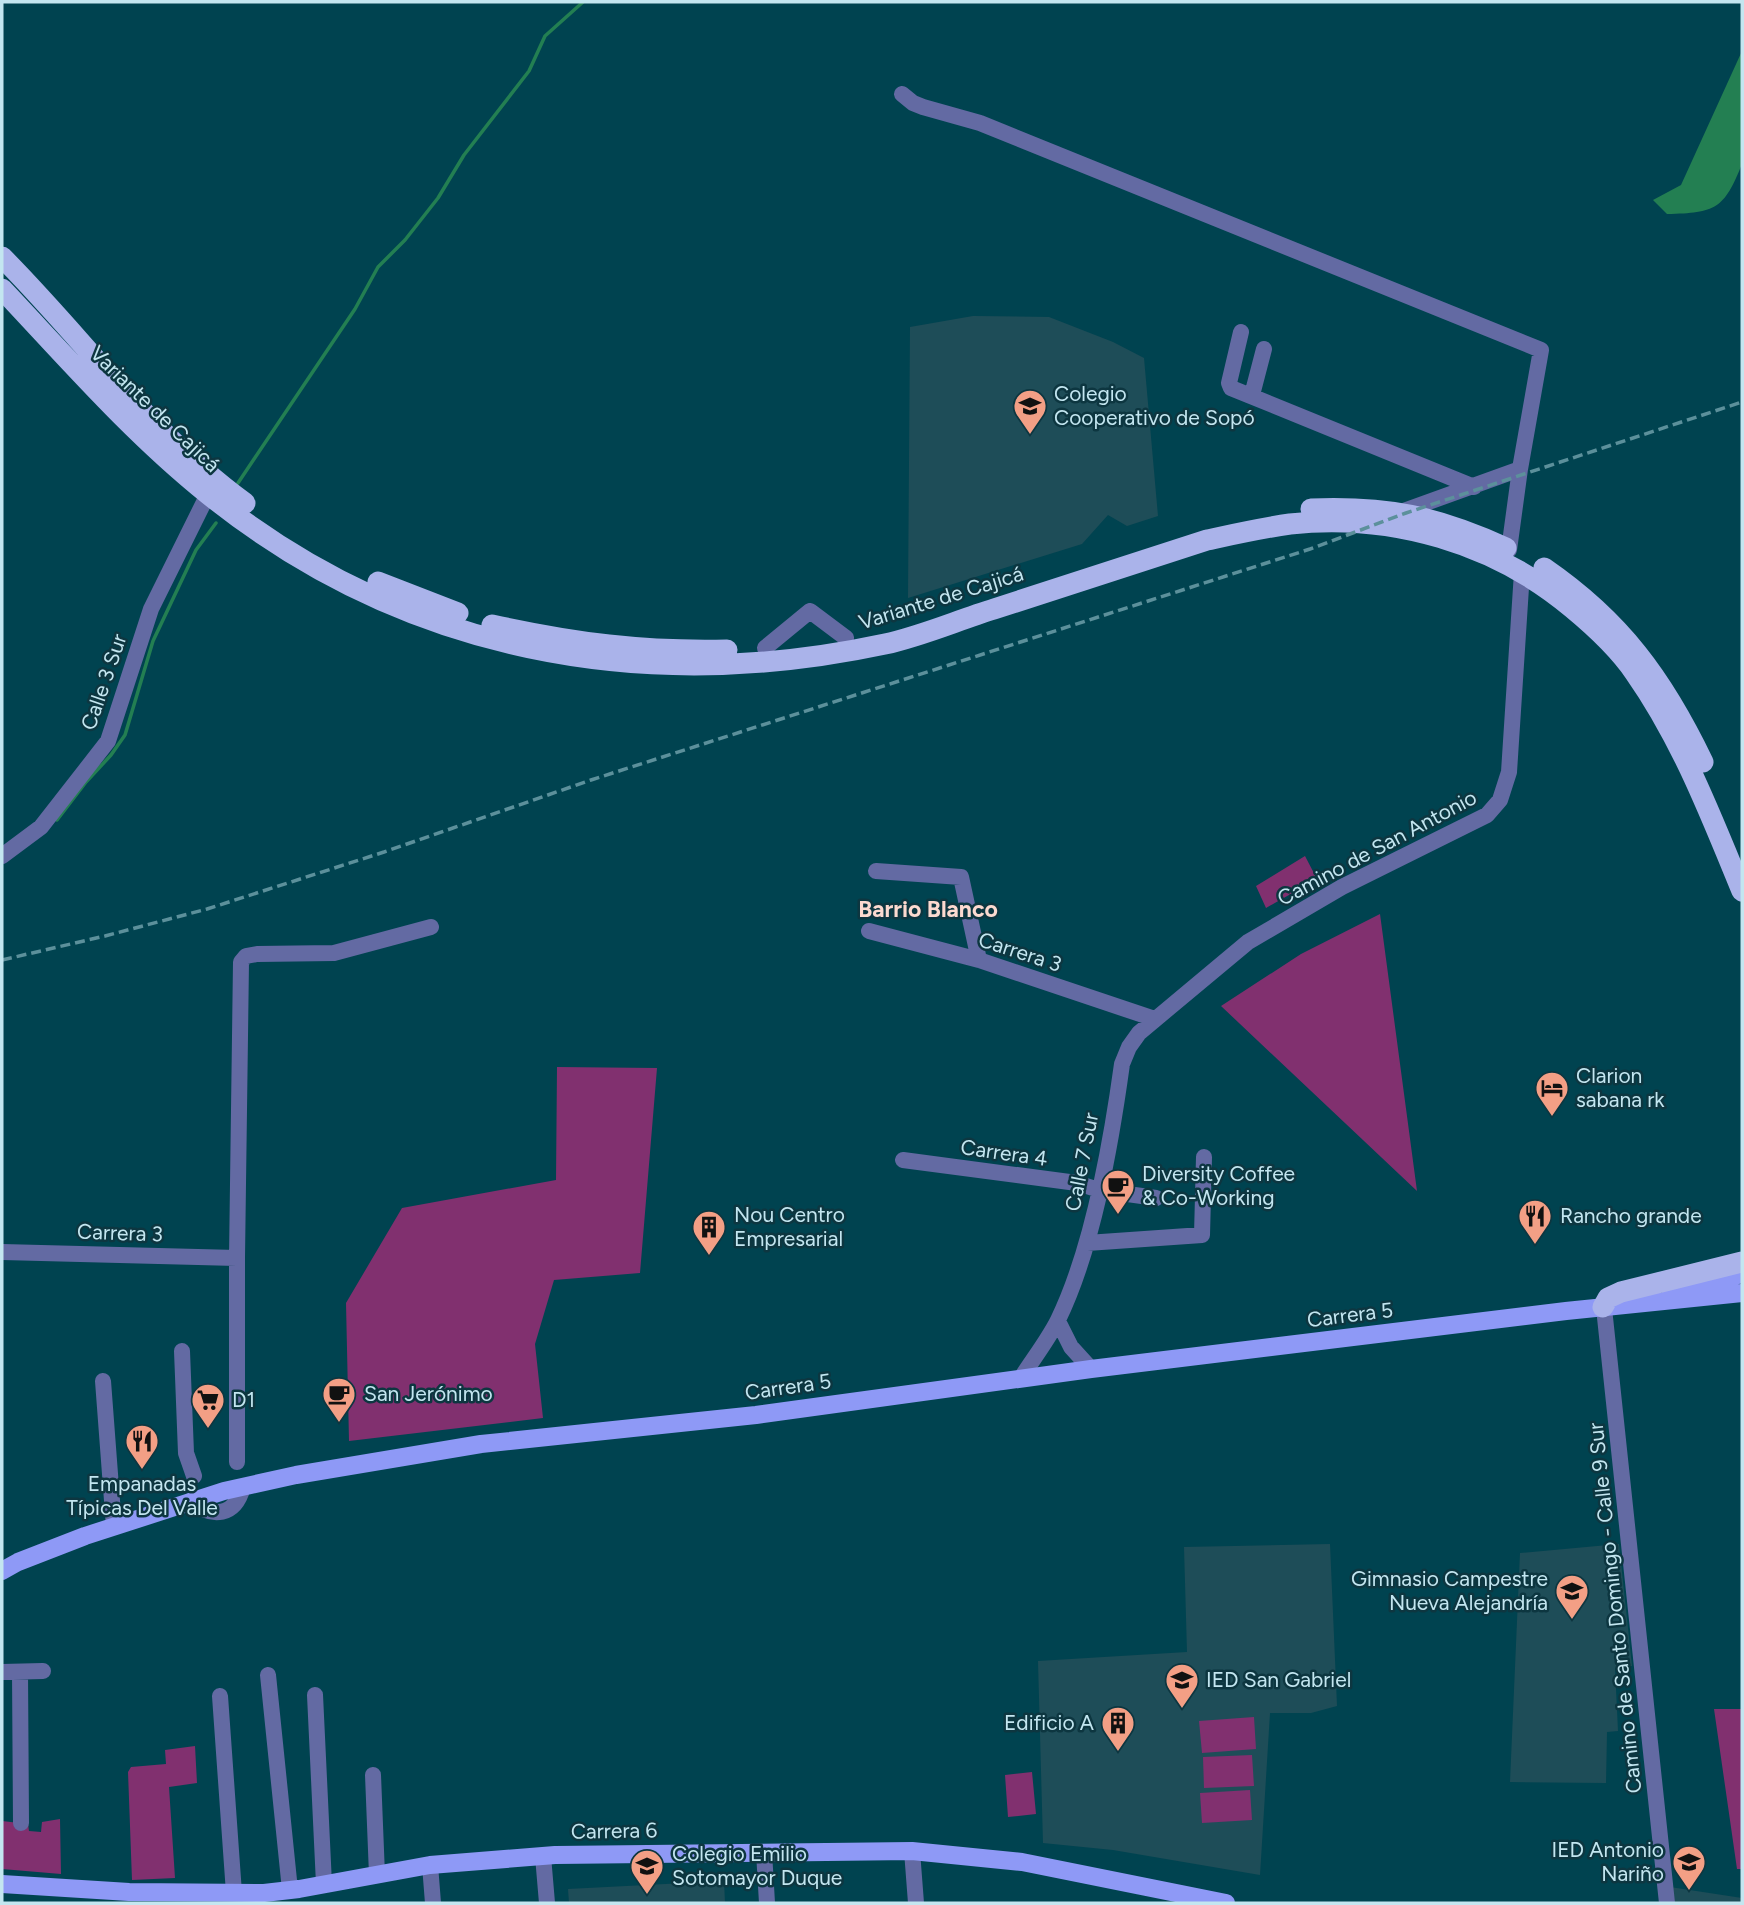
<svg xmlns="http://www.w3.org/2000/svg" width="1744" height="1905" viewBox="0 0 1744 1905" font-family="Figtree,sans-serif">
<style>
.built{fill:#1e4d58}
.green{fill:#81306f}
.water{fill:#237f52}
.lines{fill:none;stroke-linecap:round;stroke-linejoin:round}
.stream{stroke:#237f52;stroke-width:3.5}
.minor{stroke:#636aa3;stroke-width:16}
.major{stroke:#8e99f6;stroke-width:18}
.highway{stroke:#aab3ea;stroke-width:21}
.rail{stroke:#5c909b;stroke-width:3.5;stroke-dasharray:10 5;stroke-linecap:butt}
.labels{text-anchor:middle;stroke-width:5;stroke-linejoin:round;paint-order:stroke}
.poi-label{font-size:21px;fill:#c3e6f0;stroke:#0d3640;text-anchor:start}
.street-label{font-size:21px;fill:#c3e6f0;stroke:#0d3640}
.neighbourhood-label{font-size:23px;font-weight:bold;fill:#fcdad0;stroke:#0d3640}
</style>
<rect width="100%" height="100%" fill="#004350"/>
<!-- built -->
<path class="built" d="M973 316 1049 317 1113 342 1144 358 1158 516 1127 526 1108 515 1082 544 908 598 910 327Z
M1330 1544 1337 1706 1311 1713H1270L1260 1875 1113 1850 1043 1843 1038 1661 1187 1652 1184 1547Z
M1619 1544 1632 1666 1615 1668 1618 1731 1607 1732 1606 1783 1510 1782 1520 1553Z
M724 1881 725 1903H569L568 1889Z
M1670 1887 1742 1898V1903H1672Z"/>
<!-- green -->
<path class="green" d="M1305 856 1317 879 1266 908 1256 886Z
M1380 914 1417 1191 1221 1006 1301 954Z
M557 1067 657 1068 640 1273 554 1280 535 1344 543 1418 349 1441 346 1303 402 1208 556 1180Z
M1714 1709H1742V1869H1737Z
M1254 1717 1256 1749 1202 1753 1199 1721Z
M195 1746 197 1783 169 1787 175 1878 132 1880 128 1772 131 1767 166 1764 165 1750Z
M1252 1755 1254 1786 1204 1788 1203 1757Z
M1032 1772 1036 1814 1008 1817 1005 1775Z
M1250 1790 1252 1820 1202 1823 1200 1793Z
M60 1819 61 1874 2 1869V1821L28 1824 29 1831 41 1832 42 1822Z"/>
<!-- water -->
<path class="water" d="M1742 51V164C1724 209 1716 213 1667 214L1653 200 1681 185Z"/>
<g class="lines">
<!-- stream -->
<path class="stream" d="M238 483 355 309 378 267 405 240 438 198 464 155 529 71 545 36 583 2
M57 820 86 782 111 755 125 735 153 641 196 550 216 523"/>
<!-- minor -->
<path class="minor" d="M902 94 913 103 923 107 980 123 1541 350 1520 469 1509 550
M1241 332 1229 383 1231 388 1474 487
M1252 395 1264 349
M1398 513 1520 469
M810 611 846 638
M765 648 810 611
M2 856 41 827 108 741 151 609 208 494
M876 871 961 877 979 960
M869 931 979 960 1155 1019
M903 1160 1077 1183 1099 1190 1156 1198
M1087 1243 1202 1235 1204 1157
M2 1252 237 1258
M1604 1308 1667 1903
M1058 1321 1071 1347 1091 1369
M182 1351 186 1453 194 1476
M1021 1378C1033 1359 1048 1340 1058 1320 1093 1248 1111 1144 1122 1064L1129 1047 1139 1033 1248 942 1342 887 1487 815 1500 800 1509 772 1522 572
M103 1381 114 1527
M237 1462V1258L241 962 246 956 257 954 334 953 431 927
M190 1501C213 1519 235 1516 243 1487
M2 1672 43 1671
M20 1672 21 1823
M268 1675 290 1890
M315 1695 324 1884
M220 1696 234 1893
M373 1775 377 1875
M912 1851 916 1903
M764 1852 767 1903
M543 1856 547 1903
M430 1865 433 1903"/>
<!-- major -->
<path class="major" d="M1671 1292 1742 1274
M2 1571 18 1562 85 1536 224 1491 296 1475 481 1444 756 1415 1091 1369 1566 1311 1742 1293
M2 1884 129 1892 264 1893 299 1889 430 1865 555 1855 912 1851 1022 1862 1226 1903"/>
<!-- highway -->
<path class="highway" d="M2 257C83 338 151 435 245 503
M2 289C68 359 132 433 208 494 404 652 642 696 885 644 922 636 958 620 994 609 1065 586 1136 563 1207 540 1235 534 1262 528 1290 524 1391 513 1495 543 1572 608 1595 627 1618 648 1635 673 1682 740 1711 816 1742 891
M1311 509C1387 506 1436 516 1506 548
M1544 568C1621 621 1663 679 1703 762
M378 582 458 613
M492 625C574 643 643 652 727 650
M1603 1307 1608 1298 1621 1292 1742 1262"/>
<!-- rail -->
<path class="rail" d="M2 960 105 936 207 909 384 852 591 780 1310 549 1406 513 1742 402"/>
</g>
<!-- icons -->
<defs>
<symbol id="school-pin" viewBox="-11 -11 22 30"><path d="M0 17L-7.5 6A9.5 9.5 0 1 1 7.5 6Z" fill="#f39f85" stroke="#0d3640"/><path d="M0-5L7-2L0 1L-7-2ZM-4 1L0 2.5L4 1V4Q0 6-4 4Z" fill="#111"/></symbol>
<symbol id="hotel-pin" viewBox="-11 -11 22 30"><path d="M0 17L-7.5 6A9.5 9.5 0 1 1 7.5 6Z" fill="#f39f85" stroke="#0d3640"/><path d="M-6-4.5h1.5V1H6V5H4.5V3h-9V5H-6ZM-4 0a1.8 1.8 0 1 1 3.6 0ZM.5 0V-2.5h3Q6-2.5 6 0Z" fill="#111"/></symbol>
<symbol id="cafe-pin" viewBox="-11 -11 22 30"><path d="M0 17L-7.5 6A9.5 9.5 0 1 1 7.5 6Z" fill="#f39f85" stroke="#0d3640"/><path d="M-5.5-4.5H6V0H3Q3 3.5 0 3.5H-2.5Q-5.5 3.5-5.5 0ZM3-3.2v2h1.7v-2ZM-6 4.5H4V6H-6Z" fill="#111"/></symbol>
<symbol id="restaurant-pin" viewBox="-11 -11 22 30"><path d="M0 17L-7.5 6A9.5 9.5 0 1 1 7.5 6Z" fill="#f39f85" stroke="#0d3640"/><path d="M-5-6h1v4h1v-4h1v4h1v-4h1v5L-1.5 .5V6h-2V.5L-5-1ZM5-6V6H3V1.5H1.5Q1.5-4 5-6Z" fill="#111"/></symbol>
<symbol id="building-pin" viewBox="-11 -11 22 30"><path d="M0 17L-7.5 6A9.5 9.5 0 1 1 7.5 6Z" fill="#f39f85" stroke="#0d3640"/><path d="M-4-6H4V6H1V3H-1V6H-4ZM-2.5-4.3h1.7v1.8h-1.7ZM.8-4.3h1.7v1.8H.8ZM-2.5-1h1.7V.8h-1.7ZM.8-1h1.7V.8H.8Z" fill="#111"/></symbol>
<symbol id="supermarket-pin" viewBox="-11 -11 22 30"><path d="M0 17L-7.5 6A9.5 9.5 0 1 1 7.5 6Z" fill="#f39f85" stroke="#0d3640"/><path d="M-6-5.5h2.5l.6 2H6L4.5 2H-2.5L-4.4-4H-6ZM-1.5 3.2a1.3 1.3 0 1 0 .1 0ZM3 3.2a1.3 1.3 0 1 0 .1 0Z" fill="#111"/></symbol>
</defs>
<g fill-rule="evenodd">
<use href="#school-pin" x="1011" y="387" width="38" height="52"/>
<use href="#hotel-pin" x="1533" y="1069" width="38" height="52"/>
<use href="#cafe-pin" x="1099" y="1167" width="38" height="52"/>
<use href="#restaurant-pin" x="1516" y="1197" width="38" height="52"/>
<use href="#building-pin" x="690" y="1208" width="38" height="52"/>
<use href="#cafe-pin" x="320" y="1375" width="38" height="52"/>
<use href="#supermarket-pin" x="189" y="1381" width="38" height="52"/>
<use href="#restaurant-pin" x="123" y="1422" width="38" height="52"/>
<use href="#school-pin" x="1553" y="1572" width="38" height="52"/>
<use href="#school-pin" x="1163" y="1661" width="38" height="52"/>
<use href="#building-pin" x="1099" y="1704" width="38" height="52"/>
<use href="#school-pin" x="1670" y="1843" width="38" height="52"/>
<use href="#school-pin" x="628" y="1847" width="38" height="52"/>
</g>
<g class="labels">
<!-- poi labels -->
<g class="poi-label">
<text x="1054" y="401">Colegio<tspan x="1054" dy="24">Cooperativo de Sopó</tspan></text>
<text x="1576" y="1083">Clarion<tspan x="1576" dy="24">sabana rk</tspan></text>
<text x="1142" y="1181">Diversity Coffee<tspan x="1142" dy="24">&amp; Co-Working</tspan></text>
<text x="734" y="1222">Nou Centro<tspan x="734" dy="24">Empresarial</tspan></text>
<text x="1560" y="1223">Rancho grande</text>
<text x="364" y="1401">San Jerónimo</text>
<text x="232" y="1407">D1</text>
<text x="142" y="1491" text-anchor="middle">Empanadas<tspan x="142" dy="24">Típicas Del Valle</tspan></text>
<text x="1548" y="1586" text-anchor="end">Gimnasio Campestre<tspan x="1548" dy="24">Nueva Alejandría</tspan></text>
<text x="1206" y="1687">IED San Gabriel</text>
<text x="1094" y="1730" text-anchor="end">Edificio A</text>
<text x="1664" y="1857" text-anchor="end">IED Antonio<tspan x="1664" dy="24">Nariño</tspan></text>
<text x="672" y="1861">Colegio Emilio<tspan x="672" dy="24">Sotomayor Duque</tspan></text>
</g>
<!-- street labels -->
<g class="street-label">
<text transform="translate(155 409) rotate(44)" y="7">Variante de Cajicá</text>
<text transform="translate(941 598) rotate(-17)" y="7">Variante de Cajicá</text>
<text transform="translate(104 682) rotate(-71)" y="7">Calle 3 Sur</text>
<text transform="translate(1377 848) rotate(-28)" y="7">Camino de San Antonio</text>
<text transform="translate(1020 952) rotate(18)" y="7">Carrera 3</text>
<text transform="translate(1004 1153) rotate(8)" y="7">Carrera 4</text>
<text transform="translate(1082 1162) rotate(-79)" y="7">Calle 7 Sur</text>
<text transform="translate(120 1233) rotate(2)" y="7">Carrera 3</text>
<text transform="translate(1350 1315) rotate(-7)" y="7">Carrera 5</text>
<text transform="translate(788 1387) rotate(-8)" y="7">Carrera 5</text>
<text transform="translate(1615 1608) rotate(-96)" y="7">Camino de Santo Domingo - Calle 9 Sur</text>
<text transform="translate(614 1831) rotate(-1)" y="7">Carrera 6</text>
</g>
<!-- neighbourhood labels -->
<g class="neighbourhood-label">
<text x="928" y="917">Barrio Blanco</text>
</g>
</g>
<!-- border -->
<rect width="1744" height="1905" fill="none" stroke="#c3e6f0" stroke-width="7"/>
</svg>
